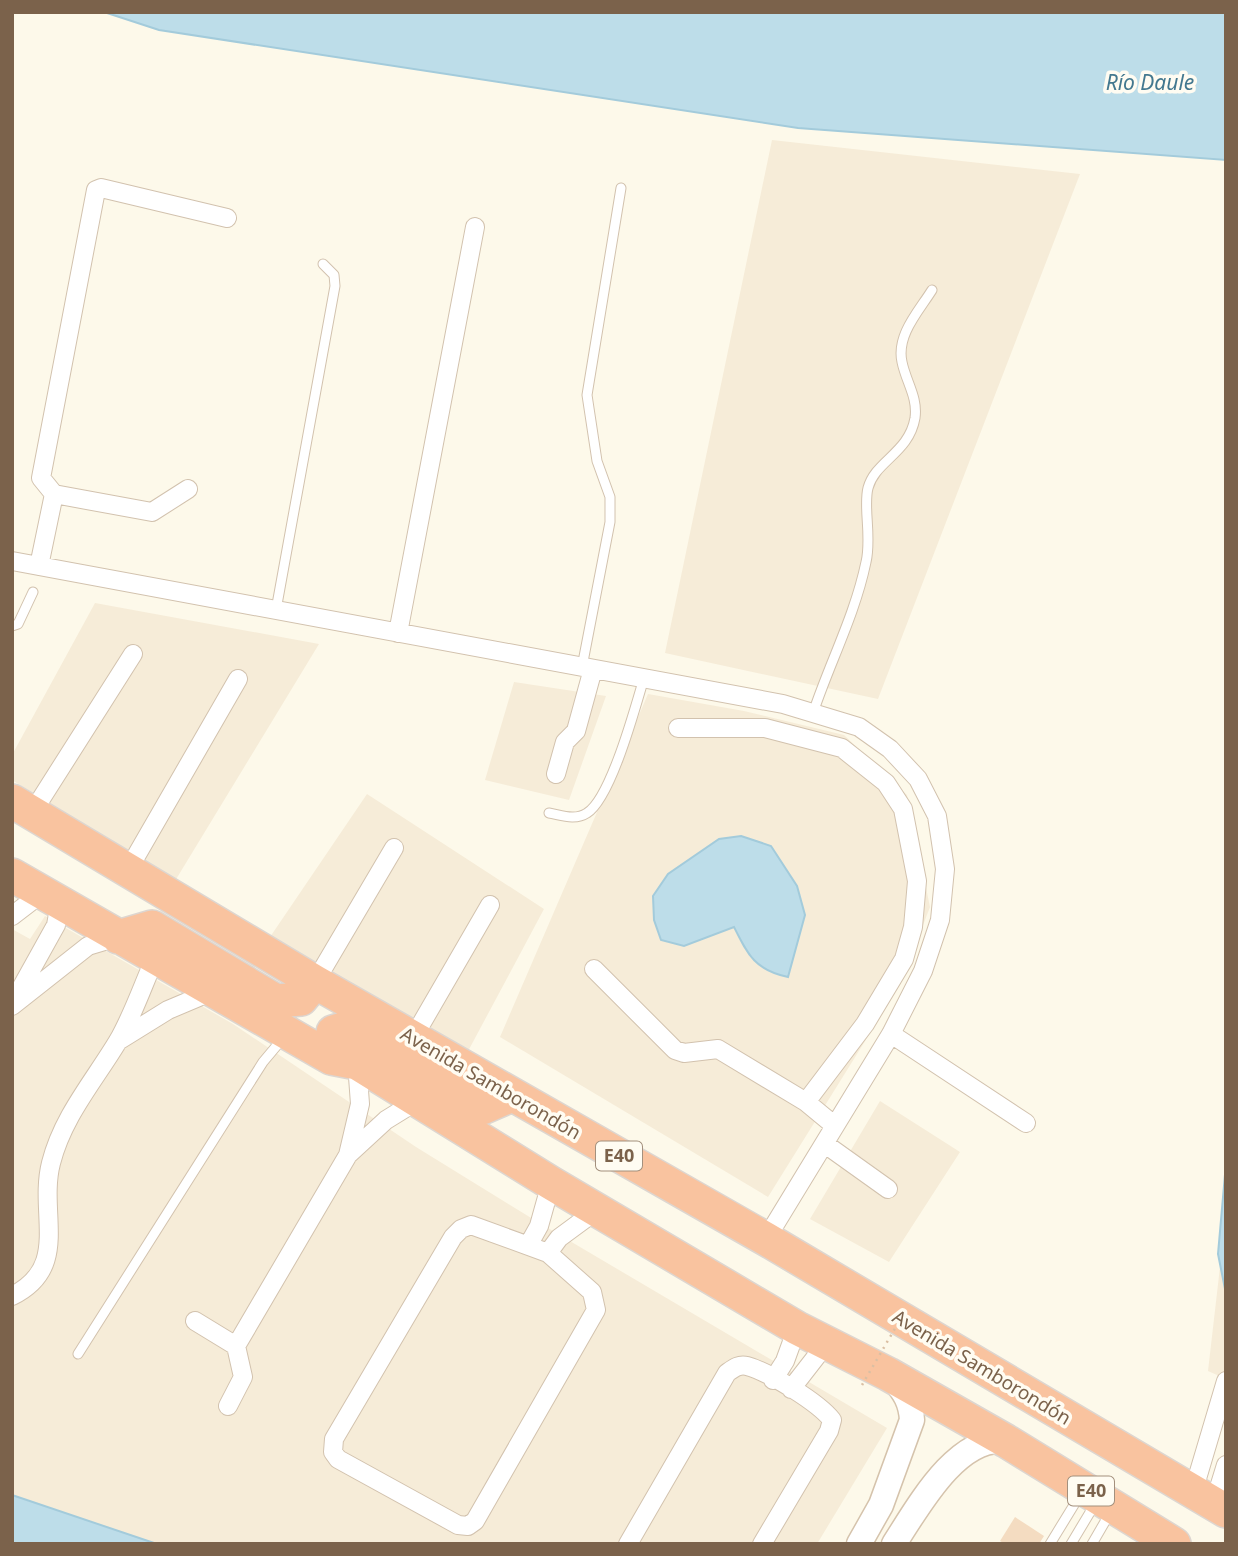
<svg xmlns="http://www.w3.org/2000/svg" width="1238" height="1556" viewBox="0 0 1238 1556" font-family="'Noto Sans',sans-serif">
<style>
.residential{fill:#f6ecd8}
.water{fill:#bddde9;stroke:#a3cbdb;stroke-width:2}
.building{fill:#f4dcc1}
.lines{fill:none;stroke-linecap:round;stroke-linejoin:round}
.lane-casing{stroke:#d2c2ae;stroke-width:11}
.street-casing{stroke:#d2c2ae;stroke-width:20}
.secondary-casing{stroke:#d5c3ac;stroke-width:27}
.highway-casing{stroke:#ddd6d0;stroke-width:36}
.lane{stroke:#fff;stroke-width:9}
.street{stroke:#fff;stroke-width:18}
.secondary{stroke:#fff;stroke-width:24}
.highway{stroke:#f9c39f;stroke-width:33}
.path-bridge{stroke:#dabfa3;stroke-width:2.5;stroke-dasharray:2 5;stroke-linecap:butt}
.labels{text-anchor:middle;stroke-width:7;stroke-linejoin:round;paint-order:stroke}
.shield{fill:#fffcf2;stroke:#a3907d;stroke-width:2}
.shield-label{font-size:18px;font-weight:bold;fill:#7b624b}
.street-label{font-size:19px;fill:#7b624b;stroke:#fffcf2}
.water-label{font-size:21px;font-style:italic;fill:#43788f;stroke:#fffcf2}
</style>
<rect width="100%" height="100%" fill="#fdf9ea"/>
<!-- residential -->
<path class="residential" d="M772 140 1080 174 878 699 665 653Z
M95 603 319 644 175 881 12 780V755Z
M514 682 606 696 569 800 485 780Z
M648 694 744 711 844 735 907 795 930 907 900 985 768 1197 500 1037Z
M367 794 544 909 466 1055 268 940Z
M45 916 233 1024 416 1147 541 1224 887 1428 817 1544H157L12 1495V929L30 939Z
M880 1101 960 1152 889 1262 810 1219Z
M1226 1215V1379L1208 1371Z"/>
<!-- water -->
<path class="water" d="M104 12H1226V160L798 128 159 30Z
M741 836 771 846 797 886 805 915 788 977C755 970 748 955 734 927L684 946 661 940 654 920 653 896 668 874 719 839Z
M1226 1163V1288L1225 1289 1218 1254Z
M12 1495 157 1544H12Z"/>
<!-- building -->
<path class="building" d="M1015 1517 1044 1536 1039 1544H1005L1000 1541Z"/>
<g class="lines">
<defs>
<path id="lane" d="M276 610 335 286 334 275 323 264
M12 626 18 624 33 592
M582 667 610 522V497L597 461 587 395 621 188
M813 713C830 662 855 615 866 562 872 537 863 507 868 488 875 461 909 453 915 418 918 397 906 382 902 362 896 335 919 311 932 290
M549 813C561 815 575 821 587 813 611 798 635 708 644 678
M78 1354 263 1062 284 1037
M1050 1544 1080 1495
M1071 1544 1095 1504
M1092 1544 1110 1513"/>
<path id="street" d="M54 494 41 478 96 190 101 188 227 218
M12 561 783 704 859 727 890 749 918 779 937 816 945 869 940 920 923 971 891 1034 766 1239
M39 566 54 494 152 512 188 489
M398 633 475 227
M678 728H765L842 748 886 783 903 809 917 881 913 927 904 959 865 1024 806 1102
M556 774 565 742 576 731 593 669
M32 813 133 654
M128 870 238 679
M12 916 42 893
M594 969 675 1050 684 1053 718 1049 806 1102 835 1126
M315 982 394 848
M16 997 56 925 60 903
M12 1006 88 946 118 937
M891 1034 1026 1123
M413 1038 490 905
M118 1041 168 1010 213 991
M825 1144 888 1189
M348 1155 360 1104 357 1063
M471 1225 548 1253 592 1292 596 1310 475 1521 468 1526 458 1525 338 1459 333 1452 334 1439 453 1237 461 1229Z
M529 1244 539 1226 551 1183
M548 1253 559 1238 597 1210
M12 1296C71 1267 38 1214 51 1163 63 1116 94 1081 118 1041 133 1015 143 985 155 958
M195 1321 236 1346
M773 1380 785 1361 797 1328
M791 1389 826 1344
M228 1406 243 1377 236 1346 348 1155 386 1120 420 1099
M1193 1492 1226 1381
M1214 1504 1226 1465
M628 1544 727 1373C734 1368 739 1364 747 1366 769 1372 819 1403 832 1420L829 1431 762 1544"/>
<path id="secondary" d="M859 1544 881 1505 912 1420C911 1403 905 1392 893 1379
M894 1544C918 1507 957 1435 1006 1441"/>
<path id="highway" d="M12 801 315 982 766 1239 1226 1511
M12 875 331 1058 357 1063 551 1183 797 1328 888 1374 1006 1441 1174 1544
M118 937 152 927 276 1001 301 999 315 982
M331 1058 333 1032 346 1028 482 1108 512 1095"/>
</defs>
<!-- lane casing -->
<use href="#lane" class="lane-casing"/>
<!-- street casing -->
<use href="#street" class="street-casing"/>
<!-- secondary casing -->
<use href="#secondary" class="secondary-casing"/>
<!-- highway casing -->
<use href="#highway" class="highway-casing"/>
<!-- lane -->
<use href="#lane" class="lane"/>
<!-- street -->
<use href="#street" class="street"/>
<!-- secondary -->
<use href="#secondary" class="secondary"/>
<!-- highway -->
<use href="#highway" class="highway"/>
<!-- path-bridge -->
<path class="path-bridge" d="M862 1385 907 1308"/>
</g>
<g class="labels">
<!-- shield labels -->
<g class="shield">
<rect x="596" y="1141.5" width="46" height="29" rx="5"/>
<rect x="1068" y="1476.5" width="46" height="29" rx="5"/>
</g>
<g class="shield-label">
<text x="619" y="1162">E40</text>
<text x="1091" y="1497">E40</text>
</g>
<!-- street labels -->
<g class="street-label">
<text transform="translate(491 1083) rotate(30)" y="7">Avenida Samborondón</text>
<text transform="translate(982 1367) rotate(31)" y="7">Avenida Samborondón</text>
</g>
<!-- water labels -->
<g class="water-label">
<text x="1150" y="90">Río Daule</text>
</g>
</g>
<!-- border -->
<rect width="1238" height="1556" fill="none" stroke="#7b624b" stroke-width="28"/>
</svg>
